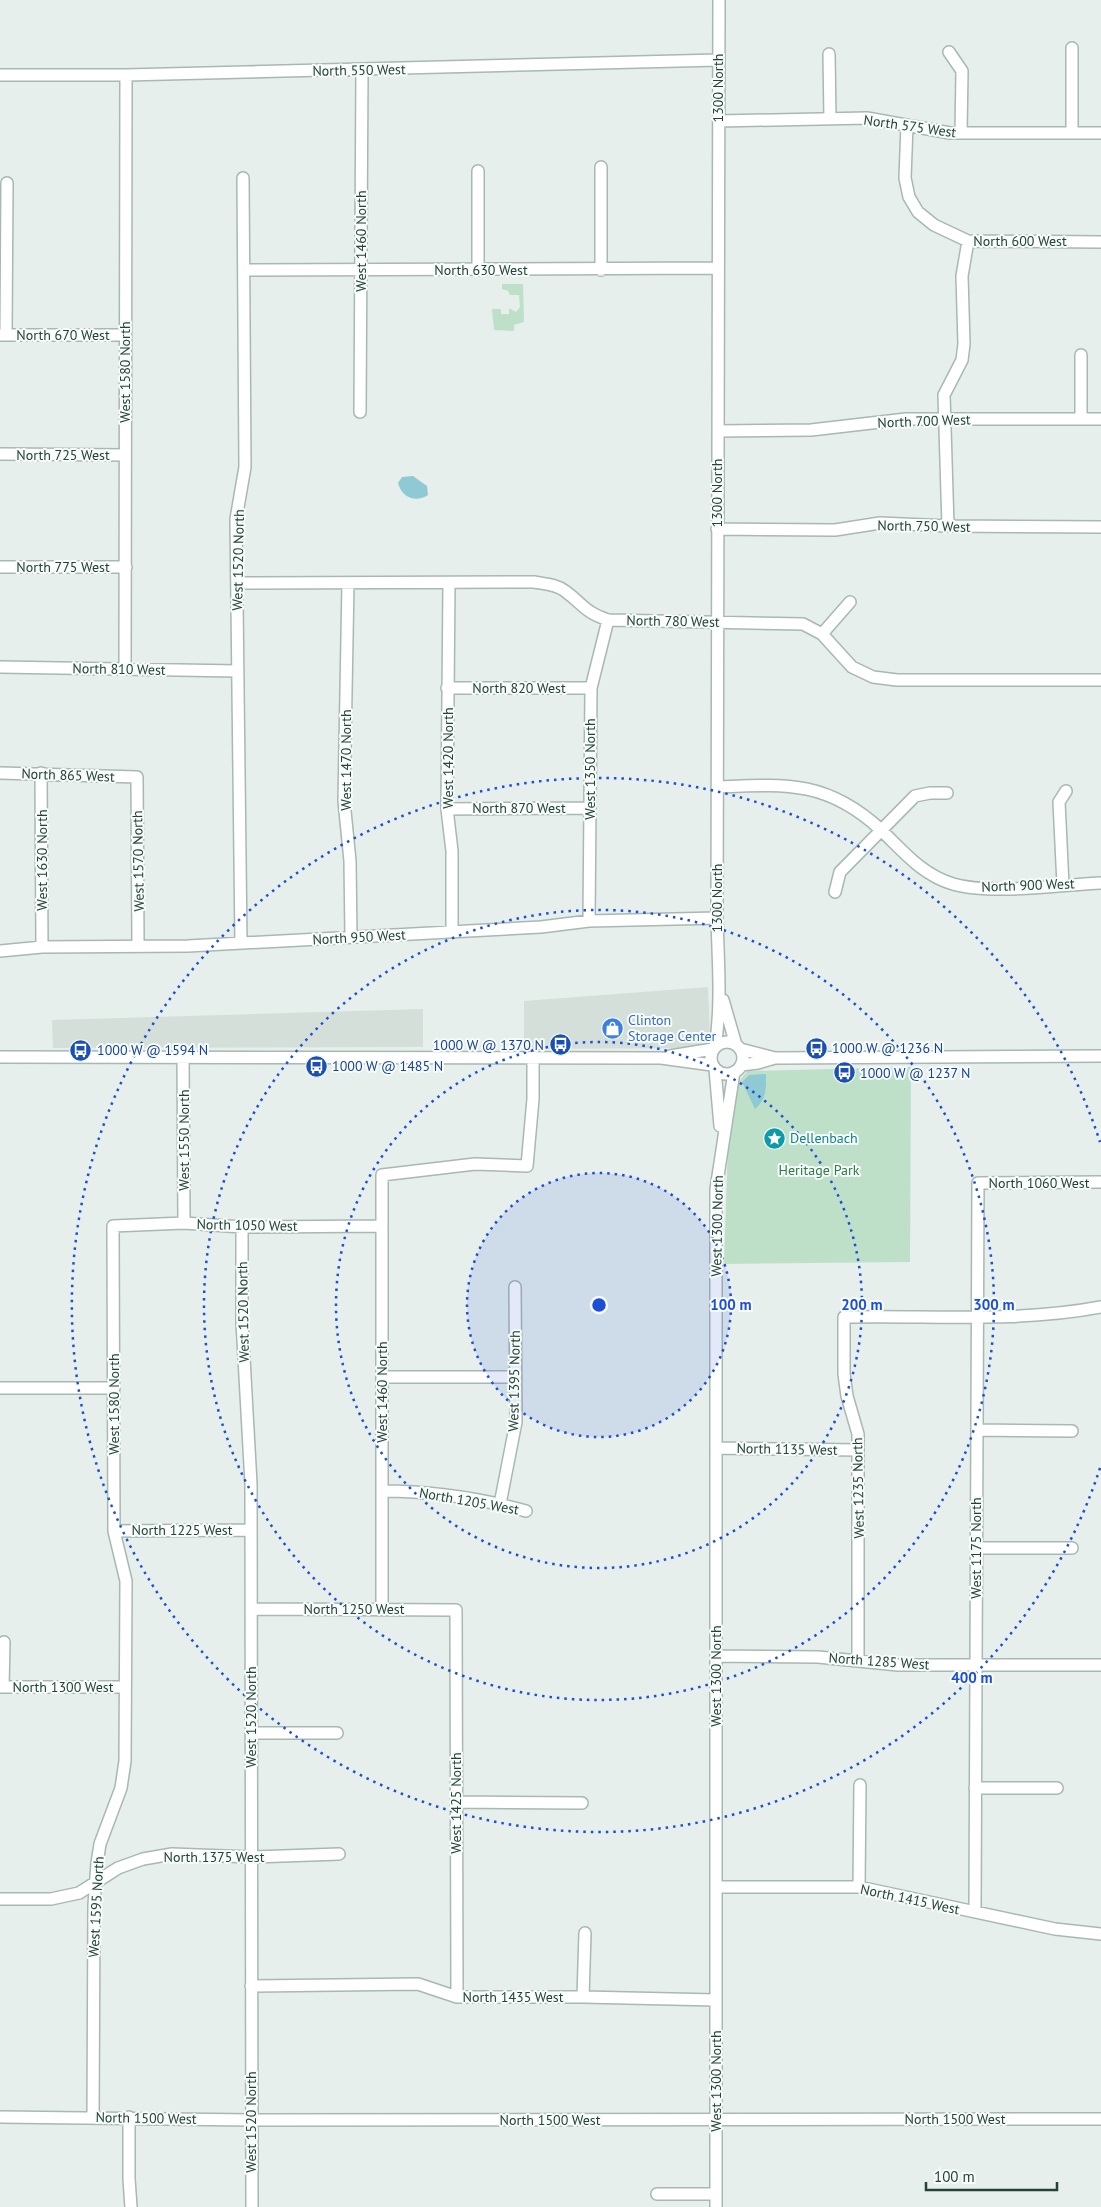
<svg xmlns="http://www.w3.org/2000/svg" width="1101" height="2207" viewBox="0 0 1101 2207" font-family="'PT Sans',sans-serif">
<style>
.built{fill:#d4dfda}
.green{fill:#bfe0c8}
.water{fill:#8ec9d4}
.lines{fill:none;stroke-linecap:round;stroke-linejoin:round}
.minor-casing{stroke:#a8b8b2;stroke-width:14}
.minor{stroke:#fff;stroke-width:11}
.ring{fill:none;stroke:#1d4ed8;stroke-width:2.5;stroke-dasharray:2.5 5}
.labels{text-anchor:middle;stroke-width:4;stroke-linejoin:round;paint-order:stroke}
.street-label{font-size:14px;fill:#24423a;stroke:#f7fbf9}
.shop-label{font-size:14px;fill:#366cbe;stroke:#f7fbf9;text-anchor:start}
.transit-label{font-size:14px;fill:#164399;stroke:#f7fbf9;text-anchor:start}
.culture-label{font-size:14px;fill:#0d838f;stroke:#f7fbf9;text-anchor:start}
.park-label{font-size:14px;fill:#2d7a4b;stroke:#f7fbf9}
.centre{fill:#1d4ed8;stroke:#f7fbf9;stroke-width:2.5}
.ring-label{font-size:15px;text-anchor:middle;font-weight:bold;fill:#1d4ed8;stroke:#f7fbf9;stroke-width:4;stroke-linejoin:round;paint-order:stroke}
</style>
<rect width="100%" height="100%" fill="#e6efeb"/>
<!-- built -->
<path class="built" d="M708 987 710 1037 697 1048 524 1049V1001Z
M423 1009V1047L53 1048 52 1020Z"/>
<!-- green -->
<path class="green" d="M502 284H523L524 322 514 325V331L494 330 492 309H501V314H509V308L516 312 520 307 519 295H510L508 291 502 289Z
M911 1067 910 1262 724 1264 728 1144 734 1088 747 1071Z"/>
<!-- water -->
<path class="water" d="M413 476 427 486 428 495C416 503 402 498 398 483L402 477Z
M766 1074C766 1089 767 1098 755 1109L742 1082 749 1075Z"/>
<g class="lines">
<defs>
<path id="minor" d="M949 52 962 71 961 133
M829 54 830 119
M0 75H126L718 60
M719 121 867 118 950 133H1101
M907 125 905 178 909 197 918 212 934 225 968 241 1101 242
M1072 133V48
M601 167V270
M478 171V270
M244 270 718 268
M0 335H125
M6 335 7 183
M1081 355V419
M360 412 362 70
M718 431 811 430 906 419H1101
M0 454 125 455
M948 526 944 395 962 360 964 344 962 276 968 241
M717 529 835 530 880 523 948 526 1101 527
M0 567H126
M237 583 534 582C545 584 556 584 565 591 584 605 583 611 608 620L803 624 822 634 852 667 873 677 897 680H1101
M348 583 344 801 350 861 351 937
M449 584 447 809 452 851V932
M822 634 850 602
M0 667 238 671
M125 669 126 75
M447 688H591
M0 773 137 777 138 945
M41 773 42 947
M717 787C785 784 827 780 881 830 903 851 922 875 953 884 990 895 1060 885 1101 883
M447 809 590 808
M1063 885 1059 802 1066 791
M835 892 840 872 915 796 930 793H947
M589 921 591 688 608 620
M241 943 236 519 245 467 243 178
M0 951 42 947 188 946 541 927 589 921 717 918
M723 1000 736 1045
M711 1058a16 16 0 1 1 32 0a16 16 0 1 1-32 0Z
M715 1047C722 1004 718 961 717 918L719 0
M740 1049 775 1058
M670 1056 713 1049
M0 1057 661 1058 712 1065
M183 1057 184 1223
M741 1065 758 1063 775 1058 1101 1056
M715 1069 720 1126
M242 1227V1322L251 1484 252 2207
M382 1377H515
M0 1388H114
M977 1430 1072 1431
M716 1448 858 1450
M382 1491C431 1491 479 1498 526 1511
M500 1504 516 1422 515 1287
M114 1531 251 1530
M976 1548H1072
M251 1609 456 1610 457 1997
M382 1609V1175L475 1164 527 1166 533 1099V1057
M716 1656 818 1657 898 1665H1101
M858 1661V1434L847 1396 844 1374V1317C930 1315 1017 1323 1101 1307
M0 1687H125
M3 1687 4 1642
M251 1733H337
M975 1788H1057
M456 1802 582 1803
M716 1887H859L1055 1929 1101 1934
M859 1887 860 1785
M0 1899H51L79 1893 118 1868 143 1859 172 1854 251 1857 339 1854
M975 1912 978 1183 1101 1182
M251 1986 418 1984 457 1997H583L716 2000
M583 1997 585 1933
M0 2117 251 2120 1101 2119
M129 2117V2179L131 2207
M93 2118 94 1905 97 1863 100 1844 121 1788 125 1761 126 1581 114 1531 113 1226 184 1223 242 1227 382 1226
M657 2194H716
M716 2207V1189L734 1072"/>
</defs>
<!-- minor casing -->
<use href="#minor" class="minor-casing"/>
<!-- minor -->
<use href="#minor" class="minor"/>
</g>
<!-- distance rings -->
<circle cx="599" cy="1305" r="132" fill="#1d4ed8" fill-opacity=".12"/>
<g class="ring">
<circle cx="599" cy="1305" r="132"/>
<circle cx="599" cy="1305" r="263"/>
<circle cx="599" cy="1305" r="395"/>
<path d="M1100 1468A527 527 0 1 1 1100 1142"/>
</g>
<!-- icons -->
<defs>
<symbol id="shop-disc" viewBox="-11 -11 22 22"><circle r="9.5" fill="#3f7fe0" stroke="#f7fbf9"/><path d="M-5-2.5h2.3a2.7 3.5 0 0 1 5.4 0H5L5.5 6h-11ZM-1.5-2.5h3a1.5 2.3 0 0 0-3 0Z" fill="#fff"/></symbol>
<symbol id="bus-disc" viewBox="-11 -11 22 22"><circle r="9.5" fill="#1a4fb4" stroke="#f7fbf9"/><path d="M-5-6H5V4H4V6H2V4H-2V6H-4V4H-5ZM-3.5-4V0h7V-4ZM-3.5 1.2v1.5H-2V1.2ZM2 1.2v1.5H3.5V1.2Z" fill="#fff"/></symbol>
<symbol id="sight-disc" viewBox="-11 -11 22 22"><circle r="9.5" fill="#0f9aa8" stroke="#f7fbf9"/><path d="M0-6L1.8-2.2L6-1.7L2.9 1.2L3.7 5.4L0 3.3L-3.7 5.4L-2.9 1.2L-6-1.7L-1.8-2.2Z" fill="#fff"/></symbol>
</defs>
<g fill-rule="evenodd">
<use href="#shop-disc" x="600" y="1016" width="25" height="25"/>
<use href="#bus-disc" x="548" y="1032" width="25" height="25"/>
<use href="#bus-disc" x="804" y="1036" width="25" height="25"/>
<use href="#bus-disc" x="68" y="1038" width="25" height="25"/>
<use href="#bus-disc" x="304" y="1054" width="25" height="25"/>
<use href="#bus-disc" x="832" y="1060" width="25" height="25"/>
<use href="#sight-disc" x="762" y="1126" width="25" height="25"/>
</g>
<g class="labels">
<!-- street labels -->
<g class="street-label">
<text transform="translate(359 70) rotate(-1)" y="5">North 550 West</text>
<text transform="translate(718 88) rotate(-90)" y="5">1300 North</text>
<text transform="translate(910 126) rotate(8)" y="5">North 575 West</text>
<text transform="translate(361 241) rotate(-90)" y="5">West 1460 North</text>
<text x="1020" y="246">North 600 West</text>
<text x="481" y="275">North 630 West</text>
<text x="63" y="340">North 670 West</text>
<text transform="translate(125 372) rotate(-90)" y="5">West 1580 North</text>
<text transform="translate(924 421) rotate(-2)" y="5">North 700 West</text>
<text x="63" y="460">North 725 West</text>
<text transform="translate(717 493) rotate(-90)" y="5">1300 North</text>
<text transform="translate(924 526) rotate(1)" y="5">North 750 West</text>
<text transform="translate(238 560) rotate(-89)" y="5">West 1520 North</text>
<text x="63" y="572">North 775 West</text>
<text transform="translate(673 621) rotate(1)" y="5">North 780 West</text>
<text transform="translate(119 669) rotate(1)" y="5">North 810 West</text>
<text x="519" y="693">North 820 West</text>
<text transform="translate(448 758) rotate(-90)" y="5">West 1420 North</text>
<text transform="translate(346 760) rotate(-90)" y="5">West 1470 North</text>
<text transform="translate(590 769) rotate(-90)" y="5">West 1350 North</text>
<text transform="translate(68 775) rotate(2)" y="5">North 865 West</text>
<text x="519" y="813">North 870 West</text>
<text transform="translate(42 860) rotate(-90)" y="5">West 1630 North</text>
<text transform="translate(138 861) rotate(-91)" y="5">West 1570 North</text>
<text transform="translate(1028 885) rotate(-2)" y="5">North 900 West</text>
<text transform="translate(717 898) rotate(-90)" y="5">1300 North</text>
<text transform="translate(359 937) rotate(-3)" y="5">North 950 West</text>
<text transform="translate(184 1140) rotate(-90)" y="5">West 1550 North</text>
<text x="1039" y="1188">North 1060 West</text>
<text transform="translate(247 1225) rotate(1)" y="5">North 1050 West</text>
<text transform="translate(717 1226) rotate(-89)" y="5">West 1300 North</text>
<text transform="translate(243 1312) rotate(-91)" y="5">West 1520 North</text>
<text transform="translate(514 1381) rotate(-89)" y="5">West 1395 North</text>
<text transform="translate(382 1392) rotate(-90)" y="5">West 1460 North</text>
<text transform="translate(114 1404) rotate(-90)" y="5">West 1580 North</text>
<text transform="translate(787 1449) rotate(1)" y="5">North 1135 West</text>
<text transform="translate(858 1488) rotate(-91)" y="5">West 1235 North</text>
<text transform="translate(469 1501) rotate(10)" y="5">North 1205 West</text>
<text x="182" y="1535">North 1225 West</text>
<text transform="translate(976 1548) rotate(-90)" y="5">West 1175 North</text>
<text x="354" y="1614">North 1250 West</text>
<text transform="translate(879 1661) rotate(4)" y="5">North 1285 West</text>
<text transform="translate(716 1676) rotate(-90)" y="5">West 1300 North</text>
<text x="63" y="1692">North 1300 West</text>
<text transform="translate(251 1717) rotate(-90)" y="5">West 1520 North</text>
<text transform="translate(456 1803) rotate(-90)" y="5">West 1425 North</text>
<text x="214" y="1862">North 1375 West</text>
<text transform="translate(910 1899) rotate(12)" y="5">North 1415 West</text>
<text transform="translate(96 1907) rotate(-87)" y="5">West 1595 North</text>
<text x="513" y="2002">North 1435 West</text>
<text transform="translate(716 2081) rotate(-90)" y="5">West 1300 North</text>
<text transform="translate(146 2118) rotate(1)" y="5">North 1500 West</text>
<text x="955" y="2124">North 1500 West</text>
<text x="550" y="2125">North 1500 West</text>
<text transform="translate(251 2122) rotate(-90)" y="5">West 1520 North</text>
</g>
<!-- shop labels -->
<g class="shop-label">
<text x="628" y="1025">Clinton<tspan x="628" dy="16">Storage Center</tspan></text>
</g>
<!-- transit labels -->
<g class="transit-label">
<text x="544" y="1050" text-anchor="end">1000 W @ 1370 N</text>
<text x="832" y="1053">1000 W @ 1236 N</text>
<text x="97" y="1055">1000 W @ 1594 N</text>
<text x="332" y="1071">1000 W @ 1485 N</text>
<text x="860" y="1078">1000 W @ 1237 N</text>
</g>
<!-- culture labels -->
<g class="culture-label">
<text x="790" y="1143">Dellenbach</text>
</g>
<!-- park labels -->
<g class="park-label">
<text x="819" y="1175">Heritage Park</text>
</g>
</g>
<circle cx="599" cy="1305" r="8" class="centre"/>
<g class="ring-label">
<text x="731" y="1310">100 m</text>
<text x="862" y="1310">200 m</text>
<text x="994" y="1310">300 m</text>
<text x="972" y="1683">400 m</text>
</g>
<!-- scale -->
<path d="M926 2182v8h131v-8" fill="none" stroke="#24423a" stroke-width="2.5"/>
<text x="934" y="2182" font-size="15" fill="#24423a" stroke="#f7fbf9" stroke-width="4" paint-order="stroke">100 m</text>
</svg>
